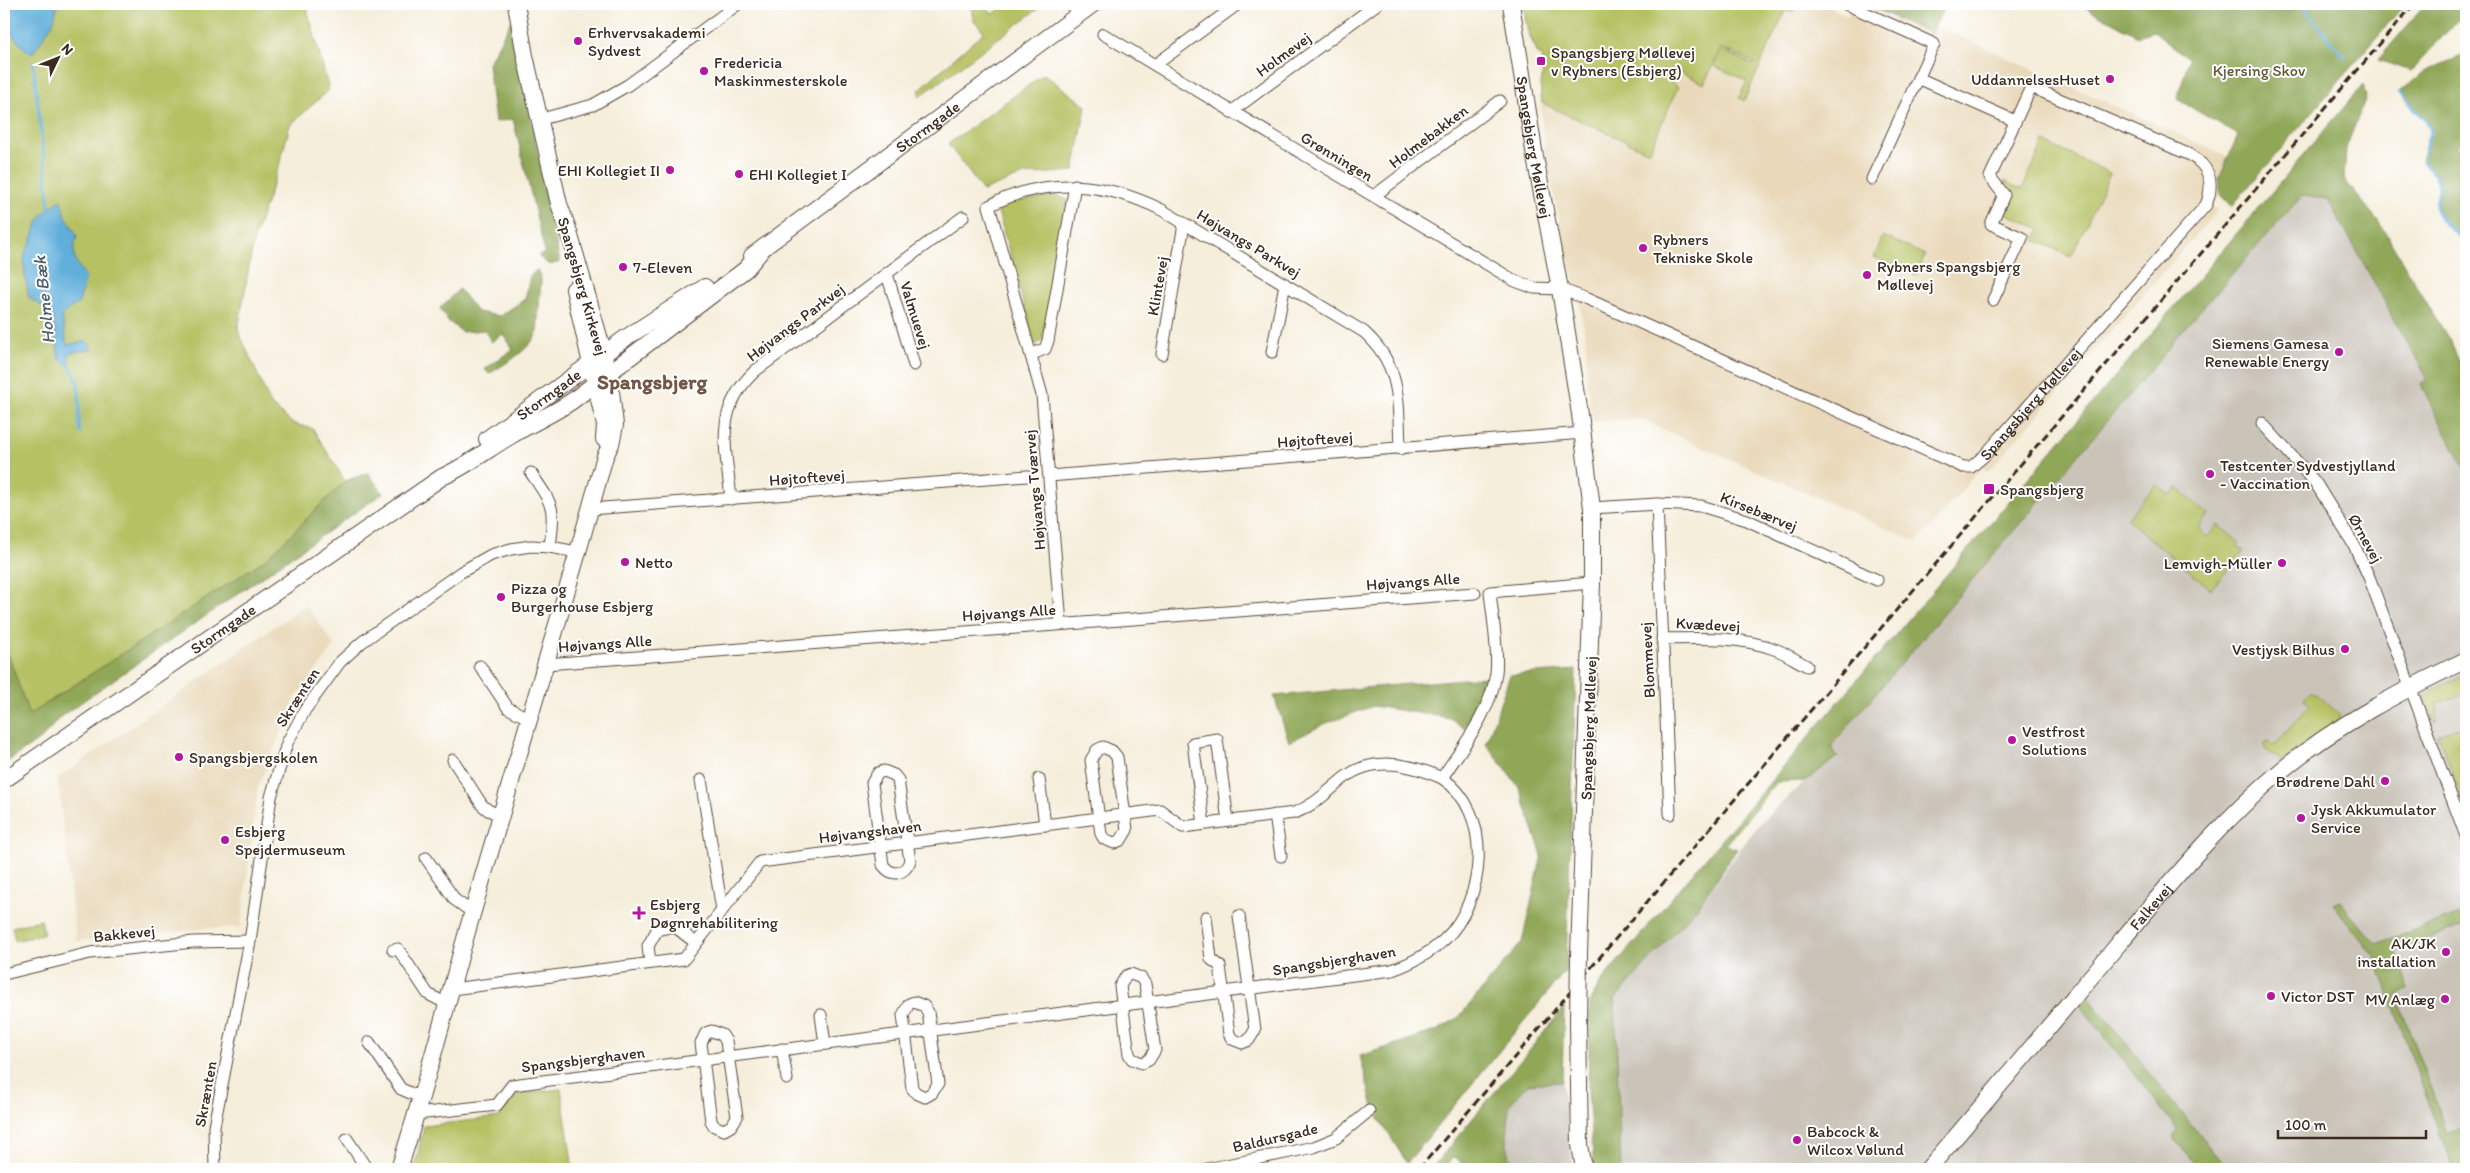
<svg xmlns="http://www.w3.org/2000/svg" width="2470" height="1173" viewBox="0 0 2470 1173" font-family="Itim,sans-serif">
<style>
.built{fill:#e9d9ba}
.industrial{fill:#c9c3b8}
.green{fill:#b5c163;stroke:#787640}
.forest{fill:#90a759;stroke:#66683c}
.water{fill:#61afdb;stroke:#4e6c7c}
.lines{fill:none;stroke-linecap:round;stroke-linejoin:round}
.stream{stroke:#61afdb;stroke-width:3}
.street-casing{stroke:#57473a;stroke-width:13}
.secondary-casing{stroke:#57473a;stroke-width:18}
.street{stroke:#fff;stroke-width:11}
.secondary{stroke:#fff;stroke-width:16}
.rail{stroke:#3b2a1e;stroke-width:3;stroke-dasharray:8 4;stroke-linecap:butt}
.secondary-bridge-casing{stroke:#57473a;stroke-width:18;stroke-linecap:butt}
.secondary-bridge{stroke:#fff;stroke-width:16}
.poi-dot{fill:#b5179e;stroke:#fff;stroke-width:2}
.labels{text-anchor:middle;stroke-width:4;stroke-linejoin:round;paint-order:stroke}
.poi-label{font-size:16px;fill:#3b2a1e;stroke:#fff;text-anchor:start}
.street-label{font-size:16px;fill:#3b2a1e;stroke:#fff}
.park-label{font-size:16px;fill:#605733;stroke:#fff}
.water-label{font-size:18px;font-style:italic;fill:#4a5f6a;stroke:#fff}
.district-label{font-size:21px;font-weight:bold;fill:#735644;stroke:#fff}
</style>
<rect width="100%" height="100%" fill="#fff"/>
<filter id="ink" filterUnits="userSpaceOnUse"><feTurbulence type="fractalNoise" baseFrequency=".02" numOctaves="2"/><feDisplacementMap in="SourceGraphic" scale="10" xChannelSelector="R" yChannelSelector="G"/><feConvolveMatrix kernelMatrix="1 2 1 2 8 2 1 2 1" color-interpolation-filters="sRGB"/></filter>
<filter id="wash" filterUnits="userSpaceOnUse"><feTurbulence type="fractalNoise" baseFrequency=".0096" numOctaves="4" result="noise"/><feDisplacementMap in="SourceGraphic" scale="20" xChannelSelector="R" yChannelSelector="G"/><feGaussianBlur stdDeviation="1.12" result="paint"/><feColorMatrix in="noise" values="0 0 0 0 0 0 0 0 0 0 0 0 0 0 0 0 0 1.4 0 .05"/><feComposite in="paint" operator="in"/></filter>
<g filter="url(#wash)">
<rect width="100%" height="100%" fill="#f5eedb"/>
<!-- built -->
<path class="built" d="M1556 4H1829L1835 10 1847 16 1853 4 1893 21 1902 11 2243 163 2211 206 2217 211 1988 472 1982 467 1917 542 1640 419 1593 422 1587 385 1586 341 1576 283 1569 267 1544 148 1541 103 1551 107 1543 76 1542 56 1538 57 1528 34 1524 17 1557 12Z
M306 605 335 646 295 698 258 787 241 927 202 929 76 941 58 778Z"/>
<!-- industrial -->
<path class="industrial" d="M2302 196 2328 199 2427 378 2421 385 2466 471V1169H1621L1615 999 1697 907 1760 823 1805 781 1838 758 1831 746 2171 347 2172 342Z
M1562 1081 1573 1169H1455L1527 1083Z"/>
<!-- green -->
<path class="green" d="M4 4H306L329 90 290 125 279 166 254 238 238 330 271 405 292 423 313 429 345 481 266 559 29 715 4 642Z
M982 4 993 14 1005 6 1004 4H1037L1038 9 919 97 920 89 984 32 973 19 971 8Z
M1523 4H1796L1793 12 1785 11 1744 101 1739 98 1747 81 1714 66 1721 50 1754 65 1755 63 1721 48 1704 84 1677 70 1671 82 1678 87 1649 152 1542 103C1538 85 1545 74 1542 55L1538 54 1528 32Z
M1044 74 1086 106 1074 171 1023 175 983 191 948 144Z
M2044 142 2110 173 2071 257 2035 240 2040 229 2005 213 2013 196 2004 181 2022 189Z
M1055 195 1068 200 1042 341 1035 345 998 211 1009 203Z
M1883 236 1925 255 1916 276 1874 257Z
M2157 484 2170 495 2177 488 2209 515 2198 528 2207 537 2218 525 2240 543 2237 546 2244 551 2211 589 2127 519Z
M2466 675V693L2436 704 2437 721 2434 722 2425 697 2432 690Z
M2313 692 2339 714V720L2282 761 2265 749 2264 744 2268 741 2274 746 2310 705 2304 699 2309 693Z
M2458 727 2466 750V797L2462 798 2438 735Z
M41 920 44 934 15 941 12 927Z
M561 1089 573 1169H414L424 1126 499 1117 517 1094Z"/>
<!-- forest -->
<path class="forest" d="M1864 4H1946L1931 34Z
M2079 4H2405L2232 206 2221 196 2219 178 2238 135 2177 99 2189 59 2154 31 2138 36Z
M2426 4H2466V11L2411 71 2378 60Z
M511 21 560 262 549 265 538 256 545 253 513 119 495 122 488 64Z
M2462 56 2466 57V140L2456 146 2466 152V243C2460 236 2441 221 2438 215 2433 204 2439 197 2439 187 2439 175 2427 169 2422 160L2431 130 2426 121 2400 92 2425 71Z
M2363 85 2366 97 2346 148 2344 179 2378 221 2451 343 2466 377V471L2421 385 2427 378 2328 199 2302 196 2172 342 2171 346 1831 746 1838 757 1805 781 1777 782 1725 845 1737 849 1697 907 1615 999 1621 1169H1594L1588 1092 1590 1002 1602 980Z
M537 270 541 280 537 334C527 352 506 363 489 374L485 369 513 349 503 334 491 342 485 330 462 332 448 321 440 308 459 289 477 312 500 316 525 299 530 276Z
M368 473 383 493 60 717 43 737 4 764V642L29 715 266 559 345 481Z
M1576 670 1566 970 1407 1163 1374 1111 1360 1056 1438 1030 1459 1017 1522 942 1542 855 1519 787 1486 744 1510 675Z
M1486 677 1481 700 1464 728 1450 718 1373 706 1324 724 1289 742 1274 696Z
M2340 901 2376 944 2466 912V925L2396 950 2409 990 2396 995 2447 1133 2466 1128V1169H2453L2375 957 2333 904Z
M2088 996 2227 1169H2199L2173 1137 2177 1129 2080 1005Z
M1564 1008 1562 1082 1528 1084 1509 1105 1507 1145 1513 1169H1467L1455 1157 1443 1169H1431Z"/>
<!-- water -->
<path class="water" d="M4 4H58L53 23 32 54C14 42 4 26 4 4Z
M61 200 64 212 77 236C71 257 74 260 86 277L79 303 69 309 62 316 67 345 86 341 93 349 69 353 70 367 59 359 53 317 48 310 29 298C27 285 21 263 26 251 28 246 32 242 33 236 40 216 42 212 61 200Z"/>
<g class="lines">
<!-- stream -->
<path class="stream" d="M2301 4 2345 58
M33 62 47 185
M2400 92 2426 121 2431 130 2422 160C2427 169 2439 175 2439 187 2439 197 2433 204 2438 215 2441 221 2460 236 2466 243
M48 189 49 210
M68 364C86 386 76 408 80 432"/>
</g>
</g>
<g filter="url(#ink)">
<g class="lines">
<defs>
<g id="street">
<path d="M1846 4 1934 44 1872 179"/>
<path id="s1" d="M1103 34 1515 281 1534 288 1560 289 1587 299 1963 467H1971L1984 456 2206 205C2215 182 2209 165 2188 154L2031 87 1990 177 2004 195 1991 224 2022 238 1993 300"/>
<path d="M1155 65 1238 4"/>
<path d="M1918 78 2015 121"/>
<path d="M1231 112 1377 4"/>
<path d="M538 120 593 105 628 85 738 4"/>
<path d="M1374 196 1500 101"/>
<path d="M887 274 914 365"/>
<path d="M1272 352 1285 284"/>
<path d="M1032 354 1045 349 1048 341 1075 185"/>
<path d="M1162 354 1184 224"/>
<path d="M2262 423 2315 482 2354 545 2369 577 2466 836"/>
<path d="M531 473C554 507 555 506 550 547"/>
<path d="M1049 476 1583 433"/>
<path d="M731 499C726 447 713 411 755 371L963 217"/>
<path d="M1657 504 1670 814"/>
<path d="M1592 508 1657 504 1701 506 1747 520 1877 580"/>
<path d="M590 509 1027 476"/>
<path d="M1061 624 1042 395 989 206C1046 176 1106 182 1162 210L1364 332C1402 366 1398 402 1400 449"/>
<path d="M1662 639C1701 638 1740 636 1777 650 1787 654 1797 661 1807 666"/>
<path d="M546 664 1475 593"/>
<path d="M480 666 508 708 530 719"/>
<path d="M1103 747 1112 751 1117 757 1127 830 1121 840 1114 843 1104 839 1101 834 1091 760 1097 750Z"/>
<path d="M453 760 482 805 488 810 502 816"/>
<path d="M884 771 894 775 898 780 910 861C904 875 892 877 883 865L872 783 878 773Z"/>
<path d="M1039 779 1045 825"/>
<path d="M701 780 722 910"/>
<path d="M1275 815 1281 856"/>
<path d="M1204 824 1193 743 1217 739 1228 821"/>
<path d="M426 858 455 900 472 912"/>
<path d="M1206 917 1211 959 1220 966 1229 1034 1232 1039 1242 1043 1249 1040 1255 1030 1239 916"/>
<path d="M393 950 398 949 428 994 447 1004"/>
<path d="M650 963 648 946 657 930 674 926 696 943"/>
<path d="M4 974 90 953 193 942 250 941"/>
<path d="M1131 974 1141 978 1145 984 1155 1050 1149 1060 1142 1063 1132 1059 1129 1054 1120 986 1126 976Z"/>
<path d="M452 989 684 959 760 862 1160 810 1183 827 1294 813C1314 806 1327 792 1344 778 1373 755 1411 764 1442 778 1463 746 1491 712 1496 673 1499 653 1492 613 1490 592L1592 583"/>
<path d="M914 1002 924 1006 928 1012 938 1084 932 1093 925 1097 916 1093 912 1088 903 1015 909 1004Z"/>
<path d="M821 1015 825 1044"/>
<path d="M712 1031 722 1035 726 1041 737 1117 731 1126 724 1130 714 1126 711 1121 701 1043 706 1033Z"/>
<path d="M369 1042 401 1089 422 1098"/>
<path d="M782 1049 787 1079"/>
<path d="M417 1114 497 1105 512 1085 1392 970C1412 963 1428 955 1444 940 1486 901 1494 812 1442 778"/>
<path d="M347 1139 367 1169"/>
<path d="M215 1169 214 1126 250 941 271 797 287 743 305 710 340 662 362 642 461 572 491 555 511 549 531 546 550 547 577 552"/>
<path d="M1207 1169 1314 1147 1336 1138 1369 1111"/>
</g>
<g id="secondary">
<path id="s2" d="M1511 4 1535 157 1560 289 1580 414 1592 508V583L1579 954"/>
<path id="s3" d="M752 256 1093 4"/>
<path d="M574 289 601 408 605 425 604 439"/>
<path id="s4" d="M487 439 627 337 705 287"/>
<path id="s5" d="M4 780 442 477C467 466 488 449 512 435 532 423 553 414 572 401L746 269 761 251"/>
<path d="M1578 1023 1580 1145 1584 1169"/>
<path d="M399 1169C427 1084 448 997 473 911 517 759 563 608 605 456L611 444 615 425 610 383 602 347 568 229 559 204 525 56 516 4"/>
<path id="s6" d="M1928 1169C1993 1094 2057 1017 2121 941 2172 881 2221 821 2282 770 2337 724 2402 691 2466 660"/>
</g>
</defs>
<!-- street casing -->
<use href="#street" class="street-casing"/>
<!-- secondary casing -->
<use href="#secondary" class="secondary-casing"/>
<!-- street -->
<use href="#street" class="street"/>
<!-- secondary -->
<use href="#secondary" class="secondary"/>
<!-- rail -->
<path class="rail" d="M1419 1169 2414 4"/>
<defs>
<path id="secondary-bridge" d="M1578 1023 1579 954"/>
</defs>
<!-- secondary-bridge casing -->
<use href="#secondary-bridge" class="secondary-bridge-casing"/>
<!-- secondary-bridge -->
<use href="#secondary-bridge" class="secondary-bridge"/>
</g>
</g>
<!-- markers -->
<g class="poi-dot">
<circle cx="578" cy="41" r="5"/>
<rect x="1536" y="56" width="10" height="10" rx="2.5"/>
<circle cx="704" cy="71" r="5"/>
<circle cx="2110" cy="79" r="5"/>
<circle cx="670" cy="170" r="5"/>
<circle cx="739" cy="174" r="5"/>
<circle cx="1643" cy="248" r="5"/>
<circle cx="623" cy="267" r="5"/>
<circle cx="1867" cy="275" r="5"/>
<circle cx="2339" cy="352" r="5"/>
<circle cx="2210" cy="474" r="5"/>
<rect x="1983" y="483" width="12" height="12" rx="2.5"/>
<circle cx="625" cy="562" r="5"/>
<circle cx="2282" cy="563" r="5"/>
<circle cx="501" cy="597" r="5"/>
<circle cx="2345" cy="649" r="5"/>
<circle cx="2012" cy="740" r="5"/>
<circle cx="179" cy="757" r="5"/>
<circle cx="2385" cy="781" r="5"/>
<circle cx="2301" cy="818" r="5"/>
<circle cx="225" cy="840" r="5"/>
<path d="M636.5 905.5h5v5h5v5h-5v5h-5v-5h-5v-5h5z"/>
<circle cx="2446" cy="952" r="5"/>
<circle cx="2271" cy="996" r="5"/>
<circle cx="2445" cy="999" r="5"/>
<circle cx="1797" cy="1140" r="5"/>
</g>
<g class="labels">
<!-- poi labels -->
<g class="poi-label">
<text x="588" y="38">Erhvervsakademi<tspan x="588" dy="18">Sydvest</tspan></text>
<text x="1551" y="58">Spangsbjerg Møllevej<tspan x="1551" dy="18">v Rybners (Esbjerg)</tspan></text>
<text x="714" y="68">Fredericia<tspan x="714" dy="18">Maskinmesterskole</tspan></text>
<text x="2100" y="85" text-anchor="end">UddannelsesHuset</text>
<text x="660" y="176" text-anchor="end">EHI Kollegiet II</text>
<text x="749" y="180">EHI Kollegiet I</text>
<text x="1653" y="245">Rybners<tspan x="1653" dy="18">Tekniske Skole</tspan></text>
<text x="1877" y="272">Rybners Spangsbjerg<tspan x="1877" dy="18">Møllevej</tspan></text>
<text x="633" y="273">7-Eleven</text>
<text x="2329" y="349" text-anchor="end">Siemens Gamesa<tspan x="2329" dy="18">Renewable Energy</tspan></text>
<text x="2220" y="471">Testcenter Sydvestjylland<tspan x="2220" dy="18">- Vaccination</tspan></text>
<text x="2000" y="495">Spangsbjerg</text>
<text x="635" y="568">Netto</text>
<text x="2272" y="569" text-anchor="end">Lemvigh-Müller</text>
<text x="511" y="594">Pizza og<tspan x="511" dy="18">Burgerhouse Esbjerg</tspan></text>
<text x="2335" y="655" text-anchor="end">Vestjysk Bilhus</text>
<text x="2022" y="737">Vestfrost<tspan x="2022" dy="18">Solutions</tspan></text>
<text x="189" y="763">Spangsbjergskolen</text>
<text x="2375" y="787" text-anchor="end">Brødrene Dahl</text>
<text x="2311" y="815">Jysk Akkumulator<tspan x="2311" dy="18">Service</tspan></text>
<text x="235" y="837">Esbjerg<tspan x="235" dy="18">Spejdermuseum</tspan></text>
<text x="650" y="910">Esbjerg<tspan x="650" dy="18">Døgnrehabilitering</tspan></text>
<text x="2436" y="949" text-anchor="end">AK/JK<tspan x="2436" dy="18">installation</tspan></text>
<text x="2281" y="1002">Victor DST</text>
<text x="2435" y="1005" text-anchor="end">MV Anlæg</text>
<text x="1807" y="1137">Babcock &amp;<tspan x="1807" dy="18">Wilcox Vølund</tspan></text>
</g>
<!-- street labels -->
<g class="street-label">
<text transform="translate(1283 54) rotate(-36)" y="6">Holmevej</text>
<text dy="6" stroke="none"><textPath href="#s3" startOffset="218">Stormgade</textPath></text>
<text transform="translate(1428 136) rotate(-37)" y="6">Holmebakken</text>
<text dy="6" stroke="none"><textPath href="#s2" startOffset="145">Spangsbjerg Møllevej</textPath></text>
<text transform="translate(1337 156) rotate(31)" y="6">Grønningen</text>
<text transform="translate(1249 243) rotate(31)" y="6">Højvangs Parkvej</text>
<text transform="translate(583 286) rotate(74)" y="6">Spangsbjerg Kirkevej</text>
<text transform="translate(1157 286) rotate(-80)" y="6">Klintevej</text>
<text transform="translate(916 315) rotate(73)" y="6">Valmuevej</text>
<text transform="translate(795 322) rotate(-37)" y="6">Højvangs Parkvej</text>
<text dy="6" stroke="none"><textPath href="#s4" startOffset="76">Stormgade</textPath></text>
<text dy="6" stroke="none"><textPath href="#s1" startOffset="1062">Spangsbjerg Møllevej</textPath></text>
<text transform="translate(1315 439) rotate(-4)" y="6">Højtoftevej</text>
<text transform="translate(807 477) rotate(-4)" y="6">Højtoftevej</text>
<text transform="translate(1034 490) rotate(-95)" y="6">Højvangs Tværvej</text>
<text transform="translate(1759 511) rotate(22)" y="6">Kirsebærvej</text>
<text transform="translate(2366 538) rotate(61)" y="6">Ørnevej</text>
<text transform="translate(1413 581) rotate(-4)" y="6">Højvangs Alle</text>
<text transform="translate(1009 612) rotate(-4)" y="6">Højvangs Alle</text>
<text transform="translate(1708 624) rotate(3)" y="6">Kvædevej</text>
<text dy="6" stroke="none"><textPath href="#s5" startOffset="266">Stormgade</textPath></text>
<text transform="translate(605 643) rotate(-4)" y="6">Højvangs Alle</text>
<text transform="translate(1647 660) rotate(-93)" y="6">Blommevej</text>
<text transform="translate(297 697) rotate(-57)" y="6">Skrænten</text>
<text transform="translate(1588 728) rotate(-88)" y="6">Spangsbjerg Møllevej</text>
<text transform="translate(870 831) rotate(-7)" y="6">Højvangshaven</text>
<text dy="6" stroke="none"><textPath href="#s6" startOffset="344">Falkevej</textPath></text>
<text transform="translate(124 933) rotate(-6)" y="6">Bakkevej</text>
<text transform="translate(1334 960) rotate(-9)" y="6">Spangsbjerghaven</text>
<text transform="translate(583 1059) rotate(-7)" y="6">Spangsbjerghaven</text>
<text transform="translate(205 1094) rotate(-80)" y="6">Skrænten</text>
<text transform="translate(1275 1137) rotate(-13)" y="6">Baldursgade</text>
</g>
<!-- park labels -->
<g class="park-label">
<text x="2259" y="76">Kjersing Skov</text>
</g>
<!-- water labels -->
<g class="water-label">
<text transform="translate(44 300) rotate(-96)" y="6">Holme Bæk</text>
</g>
<!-- district labels -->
<g class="district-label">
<text x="652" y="389">Spangsbjerg</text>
</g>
</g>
<!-- margin -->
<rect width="2470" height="1173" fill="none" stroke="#fff" stroke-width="20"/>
<!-- north arrow -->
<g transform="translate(58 58) rotate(47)" stroke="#ffffff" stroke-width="4" paint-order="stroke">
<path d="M0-4L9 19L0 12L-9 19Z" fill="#3b2a1e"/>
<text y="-8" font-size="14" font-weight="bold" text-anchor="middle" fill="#3b2a1e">N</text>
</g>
<!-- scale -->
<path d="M2278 1130v8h148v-8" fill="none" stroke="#3b2a1e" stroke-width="2.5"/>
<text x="2285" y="1130" font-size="15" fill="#3b2a1e" stroke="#ffffff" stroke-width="4" paint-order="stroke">100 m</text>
</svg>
